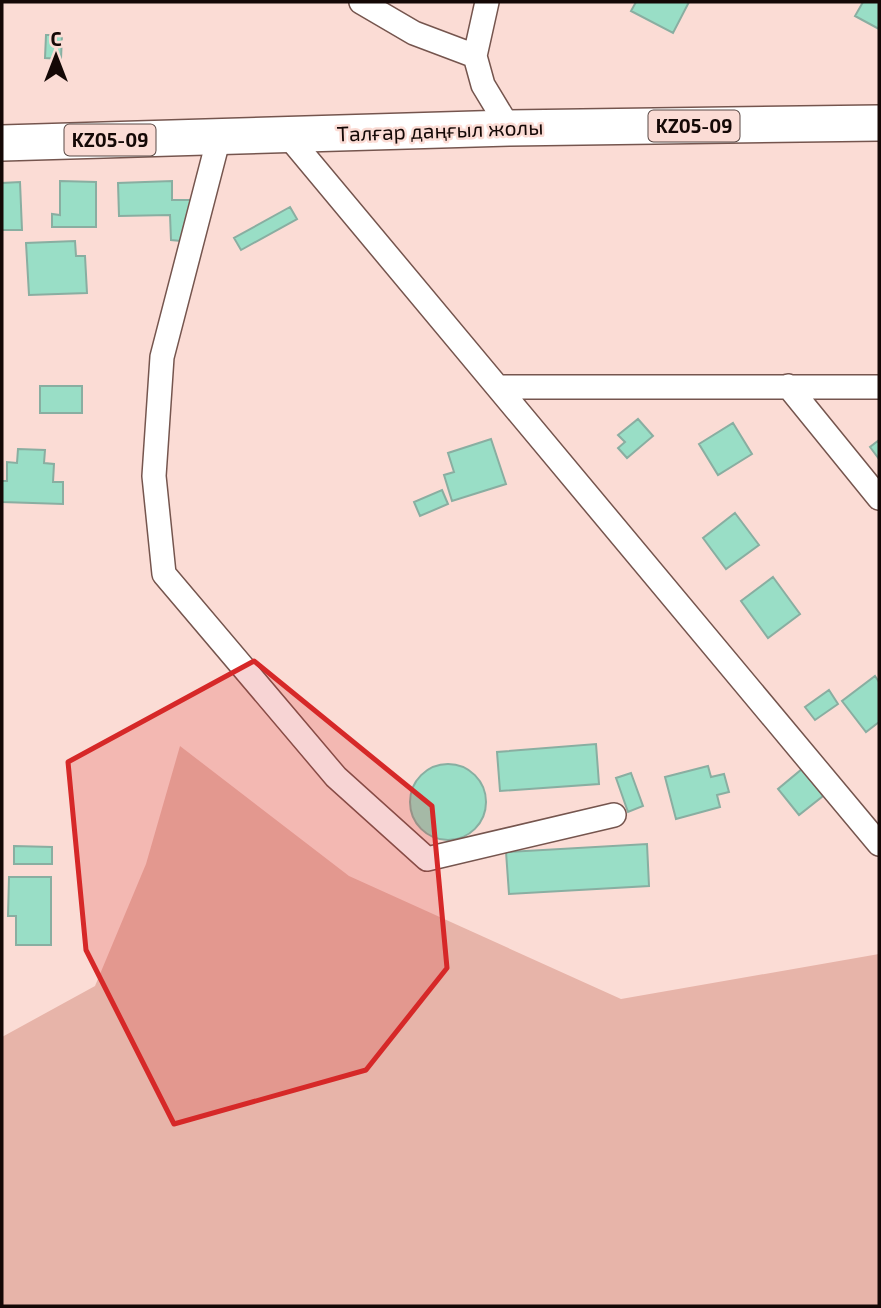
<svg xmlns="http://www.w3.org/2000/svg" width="881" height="1308" viewBox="0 0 881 1308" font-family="'Exo 2',sans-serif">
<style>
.green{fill:#e7b4a9}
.building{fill:#99dec6;stroke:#89aea1;stroke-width:2}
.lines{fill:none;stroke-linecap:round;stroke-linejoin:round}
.minor-casing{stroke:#75554e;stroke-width:26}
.primary-casing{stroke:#75554e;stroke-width:38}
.minor{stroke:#fff;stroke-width:23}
.primary{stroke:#fff;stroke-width:35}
.marked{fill:#d62828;fill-opacity:0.2;stroke:#d62828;stroke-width:5;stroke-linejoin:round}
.labels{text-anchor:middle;stroke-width:5;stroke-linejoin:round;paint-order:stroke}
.shield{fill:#fbdcd5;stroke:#594844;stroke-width:2}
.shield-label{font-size:19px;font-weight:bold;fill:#140806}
.street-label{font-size:21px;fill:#140806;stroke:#fbdcd5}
</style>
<rect width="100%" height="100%" fill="#fbdcd5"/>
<!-- green -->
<path class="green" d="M180 746 349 876 621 999 879 954V1306H2V1037L95 986 146 864Z"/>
<!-- building -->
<path class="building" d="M636 2H689L673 33 631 11Z
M863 2H879V29L855 16Z
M46 35H62L61 59 45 58Z
M60 181 96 182V227H52V214L60 215Z
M172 181V200H190L192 212 181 241 171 240 170 215 119 216 118 183Z
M20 182 22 230H2V183Z
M290 207 297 219 241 250 234 238Z
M75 241 76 256H85L87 293 29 295 26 243Z
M40 386H82V413H40Z
M638 419 653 436 627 458 618 448 625 442 618 435Z
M733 423 752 454 718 475 699 444Z
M491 439 506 484 452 501 444 475 454 472 448 453Z
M879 440V459L870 447Z
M18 449 45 450 44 463 54 464 53 482H63V504L2 502V481H7V462L17 463Z
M442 490 448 504 420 516 414 502Z
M735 513 759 545 726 569 703 538Z
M773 577 800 614 768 638 741 601Z
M875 676 879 682V722L866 732 842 701Z
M829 690 838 704 815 720 805 707Z
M596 744 599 784 500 791 497 752Z
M410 802a38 38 0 1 1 76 0a38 38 0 1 1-76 0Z
M708 766 711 777 724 774 729 792 717 795 720 807 676 819 665 777Z
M802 769 823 796 799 815 778 789Z
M631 773 643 806 628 812 616 778Z
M647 844 649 886 509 894 506 852Z
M14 846 52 847V864H14Z
M9 877H51V945H16V916H8Z"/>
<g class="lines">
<defs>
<path id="minor" d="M361 2 414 33 475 56
M487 2 475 56 483 85 509 128
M288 136 879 844
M219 137 162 357 154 476 164 574 336 777 427 859 614 815
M788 386 879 498
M498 387H879"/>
<path id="primary" d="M2 143 509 128 879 123"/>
</defs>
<!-- minor casing -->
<use href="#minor" class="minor-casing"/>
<!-- primary casing -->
<use href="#primary" class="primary-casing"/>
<!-- minor -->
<use href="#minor" class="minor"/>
<!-- primary -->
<use href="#primary" class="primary"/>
</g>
<!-- marked area -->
<path class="marked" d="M254 661 432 806 447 968 366 1070 174 1124 86 950 68 762Z"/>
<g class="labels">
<!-- shield labels -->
<g class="shield">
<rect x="648.5" y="110.5" width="91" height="31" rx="5"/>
<rect x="64.5" y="124.5" width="91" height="31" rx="5"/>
</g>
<g class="shield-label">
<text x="694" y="133">KZ05-09</text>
<text x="110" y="147">KZ05-09</text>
</g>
<!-- street labels -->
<g class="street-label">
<text transform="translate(440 131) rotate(-2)" y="7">Талғар даңғыл жолы</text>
</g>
</g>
<!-- border -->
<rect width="881" height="1308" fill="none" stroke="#140806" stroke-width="7"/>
<!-- north arrow -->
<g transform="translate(56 56)" stroke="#fbdcd5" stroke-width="5" paint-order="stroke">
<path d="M0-5L12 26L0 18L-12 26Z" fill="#140806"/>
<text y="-10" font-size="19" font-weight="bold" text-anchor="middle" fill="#140806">С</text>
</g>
</svg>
